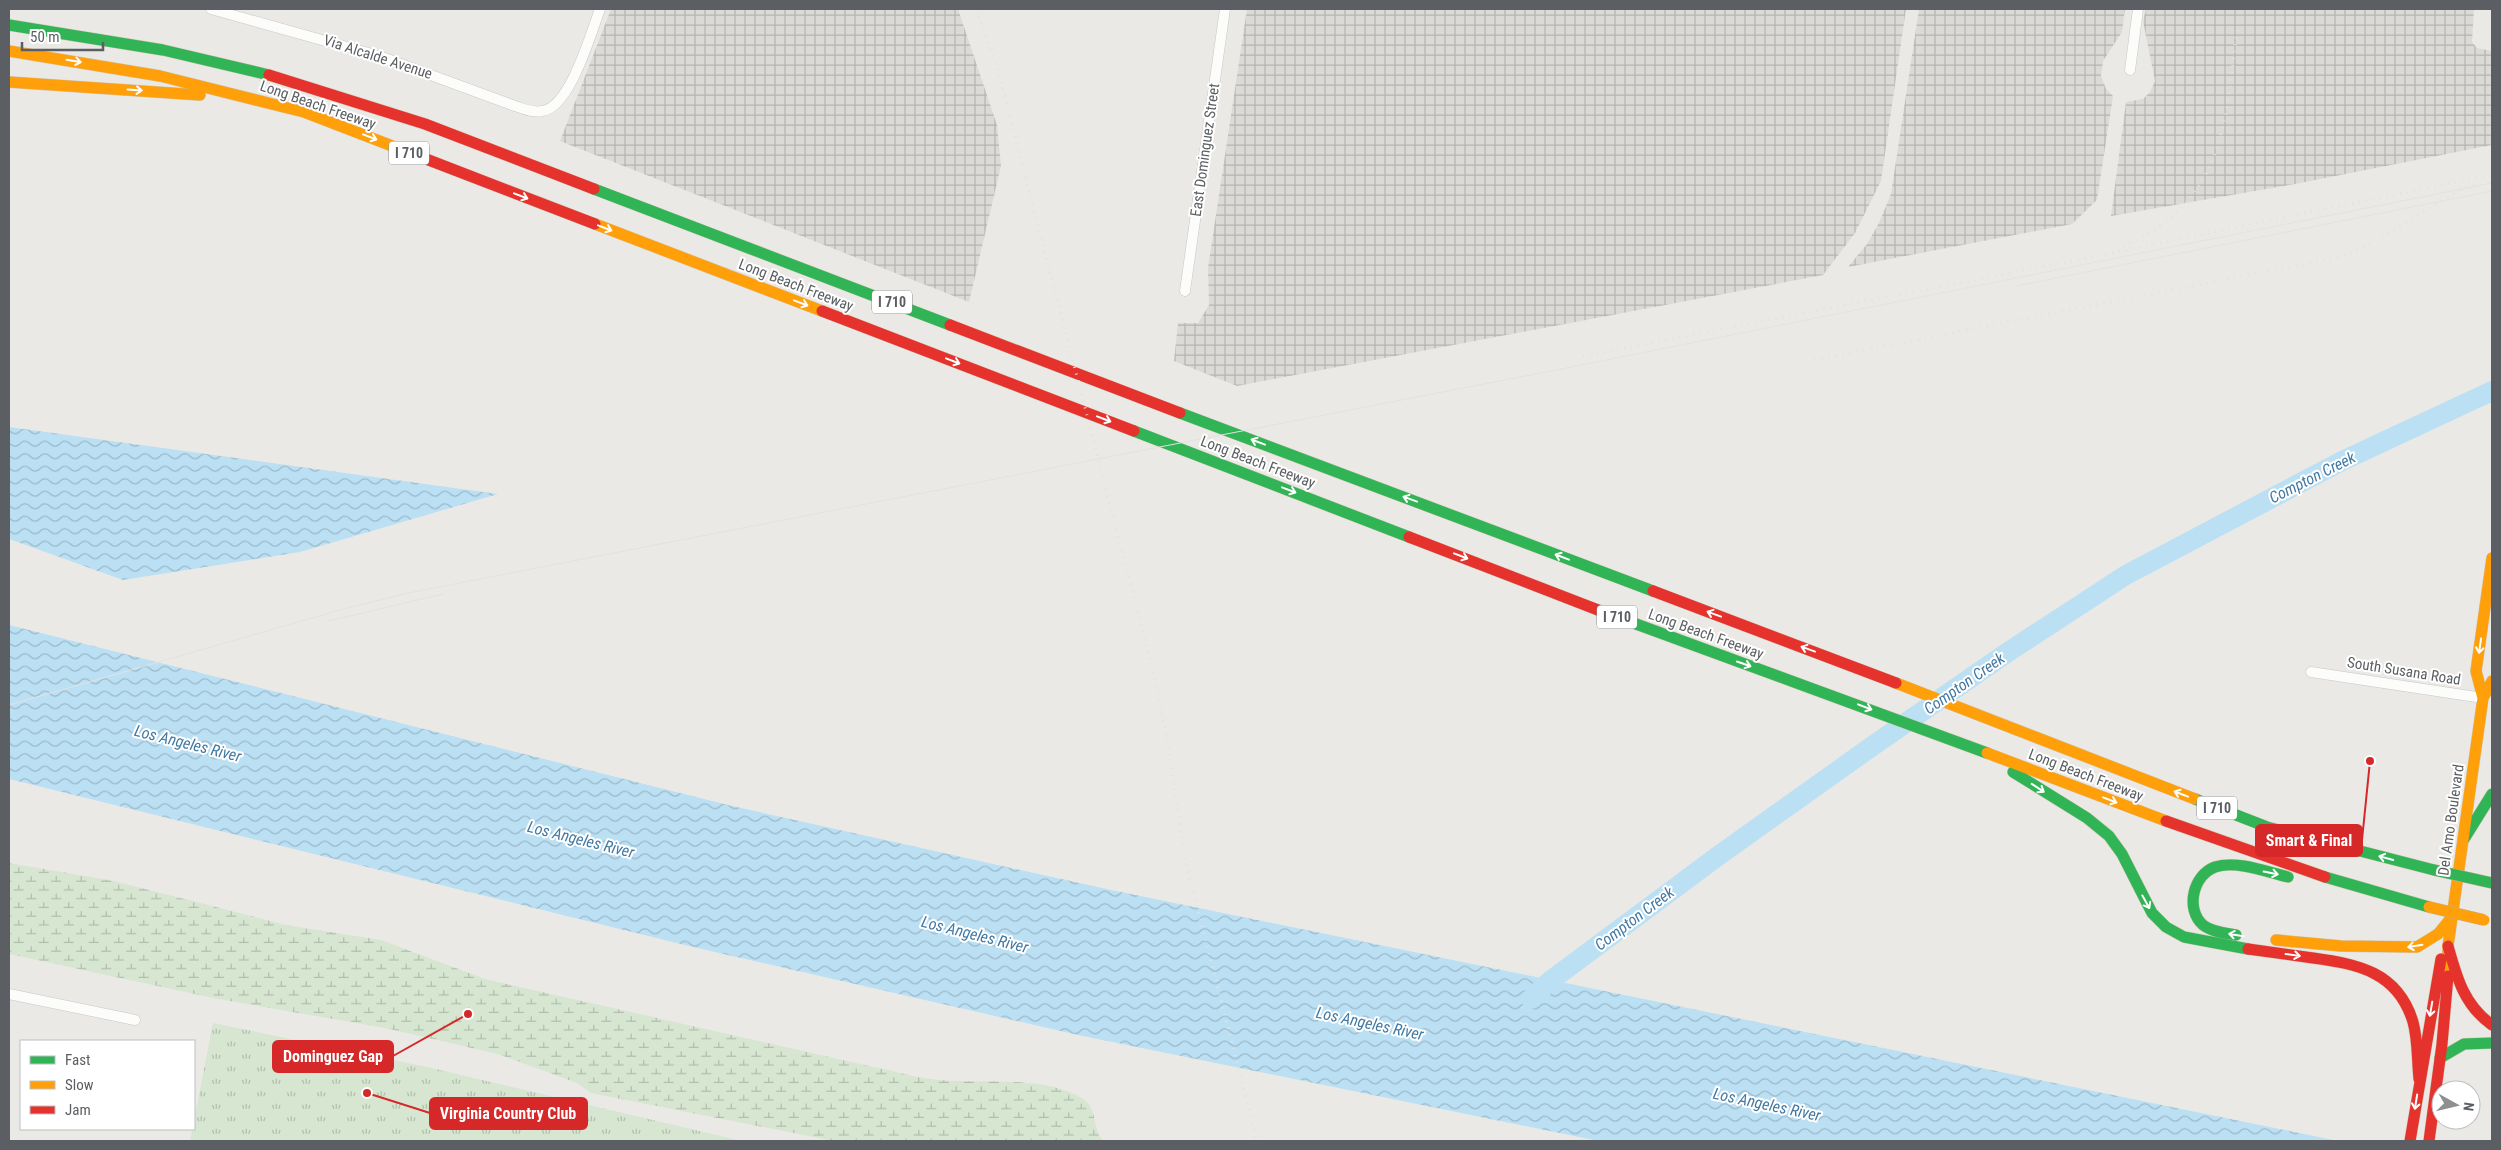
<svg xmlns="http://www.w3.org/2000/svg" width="2501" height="1150" viewBox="0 0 2501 1150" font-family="'Roboto Condensed',sans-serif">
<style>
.industrial{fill:url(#industrial-grid)}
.grass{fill:url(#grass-tufts)}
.wetland{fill:url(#wetland-marsh)}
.water{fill:url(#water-waves)}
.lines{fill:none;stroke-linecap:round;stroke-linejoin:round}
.river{stroke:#bbe0f4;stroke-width:20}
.street-casing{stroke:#c7c7c6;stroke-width:11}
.fast-casing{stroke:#d2c7b5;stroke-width:12}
.slow-casing{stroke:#d2c7b5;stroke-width:12}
.jam-casing{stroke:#d2c7b5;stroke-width:12}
.street{stroke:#fcfcfb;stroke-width:10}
.fast{stroke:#30b455;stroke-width:11}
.slow{stroke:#ff9f0a;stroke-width:11}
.jam{stroke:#e5322d;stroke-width:11}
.tram{stroke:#e2e2e2;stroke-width:1}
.rail{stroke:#e2e2e2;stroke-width:3;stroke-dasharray:1 6;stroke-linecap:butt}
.fast-bridge-casing{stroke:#c1af95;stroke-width:12;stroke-linecap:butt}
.slow-bridge-casing{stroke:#c1af95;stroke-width:12;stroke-linecap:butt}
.fast-bridge{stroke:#30b455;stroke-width:11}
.slow-bridge{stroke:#ff9f0a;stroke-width:11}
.oneway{stroke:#fff}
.labels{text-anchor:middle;stroke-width:4;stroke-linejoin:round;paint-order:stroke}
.shield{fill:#fff;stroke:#8c8f92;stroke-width:1}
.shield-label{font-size:14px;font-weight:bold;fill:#5b5f63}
.street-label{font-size:15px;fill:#5b5f63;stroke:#fff}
.water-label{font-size:16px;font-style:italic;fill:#4279a2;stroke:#fff}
.leader{fill:none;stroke:#d62828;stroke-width:2}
.callout-dot{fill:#d62828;stroke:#fff;stroke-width:2}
.callout{fill:#d62828;stroke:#d62828;stroke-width:2}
.callout-label{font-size:16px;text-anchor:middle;font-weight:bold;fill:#fff}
</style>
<defs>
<pattern id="industrial-grid" width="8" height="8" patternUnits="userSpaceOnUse" patternTransform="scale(1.25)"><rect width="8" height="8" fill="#dcdad7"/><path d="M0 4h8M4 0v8" fill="none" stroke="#b5b4b2"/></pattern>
<pattern id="grass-tufts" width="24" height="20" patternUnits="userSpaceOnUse" patternTransform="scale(1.25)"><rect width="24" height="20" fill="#d6e6d1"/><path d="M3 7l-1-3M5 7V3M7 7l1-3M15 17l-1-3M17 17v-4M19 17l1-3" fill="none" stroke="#b1bead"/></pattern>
<pattern id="wetland-marsh" width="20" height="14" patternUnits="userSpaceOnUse" patternTransform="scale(1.25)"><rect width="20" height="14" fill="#d6e6d1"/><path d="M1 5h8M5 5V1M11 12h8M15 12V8" fill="none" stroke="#b1bead"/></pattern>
<pattern id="water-waves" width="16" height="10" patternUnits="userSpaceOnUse" patternTransform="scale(1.25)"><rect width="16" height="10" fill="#bbe0f4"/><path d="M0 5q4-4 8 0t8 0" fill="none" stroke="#9bb9c9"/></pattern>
</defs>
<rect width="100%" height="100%" fill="#ebe9e5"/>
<!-- industrial -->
<path class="industrial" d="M611 9H958L997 125 1001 166 969 302 560 141Z
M1247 9H1906L1881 181 1855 233 1823 275 1237 386 1174 361 1178 323H1198L1209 305 1208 268Z
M1919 9H2125L2122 32 2103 61 2101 76 2106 89 2113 96 2097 200 2072 224 1848 267 1867 244 1879 223 1891 194Z
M2146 9H2474L2472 42 2477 48 2492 51V145L2295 184 2111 216 2126 102 2143 99 2150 92 2155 81 2143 21Z"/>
<!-- grass -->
<path class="grass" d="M213 1023 427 1067 742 1141H190Z"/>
<!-- wetland -->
<path class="wetland" d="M9 863 114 881 286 925 381 940 485 979 878 1068C899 1072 920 1079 941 1080 985 1084 1045 1075 1083 1099 1098 1108 1092 1131 1104 1141H834L591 1093 577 1083 498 1054 385 1028 218 999 9 954Z"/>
<!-- water -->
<path class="water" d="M9 427 498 494 300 552 123 580 9 539Z
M9 625 732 806 1111 890 2338 1141H1599L1078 1035 693 947 9 779Z"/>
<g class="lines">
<!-- river -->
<path class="river" d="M1531 999 1550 981 1718 856 1871 747 2008 652 2126 575 2342 461 2492 391"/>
<defs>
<path id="street" d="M211 9 379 56 515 106C524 109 533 113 542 111 570 108 591 33 600 9
M2130 70 2138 9
M1185 291 1225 9
M2311 672 2483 698
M9 994 135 1020"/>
<path id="fast" d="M9 25 163 50 269 75
M594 189 950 325
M1180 413 1653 591
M1134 431 1409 537
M1598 610 1987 753
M2013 772 2087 818 2109 836 2122 854 2152 913 2166 927 2184 937 2248 949
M2195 799 2267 827 2434 870
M2464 839 2492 794
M2325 877 2429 907
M2236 935C2225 933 2212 932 2203 925 2185 909 2193 875 2215 867 2237 860 2267 872 2288 877
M2440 1058 2464 1044 2492 1043"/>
<path id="slow" d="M9 51 160 76 304 112 426 159
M9 82 200 95
M595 224 822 311
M1896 683 2195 799
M2483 698 2476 671 2492 558
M1987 753 2166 821
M2276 940 2341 946 2417 947 2438 934 2452 917
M2448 976V946L2483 698 2492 681"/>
<path id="jam" d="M269 75 425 124 594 189
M426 159 595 224
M822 311 1134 431
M950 325 1180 413
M1409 537 1598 610
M1653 591 1896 683
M2166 821 2325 877
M2448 946C2457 978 2464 1005 2492 1025
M2248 949C2270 952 2292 955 2313 958 2358 964 2398 972 2413 1022 2418 1040 2417 1060 2419 1079
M2410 1141 2441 959
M2429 1141 2442 1044 2448 976"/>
</defs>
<!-- street casing -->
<use href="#street" class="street-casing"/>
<!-- fast casing -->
<use href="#fast" class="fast-casing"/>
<!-- slow casing -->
<use href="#slow" class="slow-casing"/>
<!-- jam casing -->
<use href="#jam" class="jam-casing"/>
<!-- street -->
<use href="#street" class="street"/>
<!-- fast -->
<use href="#fast" class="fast"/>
<!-- slow -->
<use href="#slow" class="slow"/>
<!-- jam -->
<use href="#jam" class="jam"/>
<!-- tram -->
<path class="tram" d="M2016 286 2492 191
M329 621 443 594
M9 705 347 608 408 593 1556 370 2492 183"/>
<!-- rail -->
<path class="rail" d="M977 9 997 67 1153 671 1166 733 1186 864 1257 1141
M2123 246C2226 203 2225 120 2238 24
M1583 356 2082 259 2492 175
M1815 360 2334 258C2387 243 2426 204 2476 183"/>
<defs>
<path id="fast-bridge" d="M2434 870 2492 883"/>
<path id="slow-bridge" d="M2429 907 2484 920"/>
</defs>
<!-- fast-bridge casing -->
<use href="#fast-bridge" class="fast-bridge-casing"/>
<!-- slow-bridge casing -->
<use href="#slow-bridge" class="slow-bridge-casing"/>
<!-- fast-bridge -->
<use href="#fast-bridge" class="fast-bridge"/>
<!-- slow-bridge -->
<use href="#slow-bridge" class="slow-bridge"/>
</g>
<!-- one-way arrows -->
<defs><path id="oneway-shaft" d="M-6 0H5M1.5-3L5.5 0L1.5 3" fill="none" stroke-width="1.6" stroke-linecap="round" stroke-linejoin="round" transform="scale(1.25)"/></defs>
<g class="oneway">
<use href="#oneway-shaft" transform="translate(74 61) rotate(9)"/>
<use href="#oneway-shaft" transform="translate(135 90) rotate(4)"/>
<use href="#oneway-shaft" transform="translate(370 137) rotate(21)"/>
<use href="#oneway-shaft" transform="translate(521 196) rotate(21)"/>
<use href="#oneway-shaft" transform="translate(605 228) rotate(21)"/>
<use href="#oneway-shaft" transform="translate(801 303) rotate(21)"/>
<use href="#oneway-shaft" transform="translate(953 361) rotate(21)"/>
<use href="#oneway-shaft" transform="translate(1104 419) rotate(21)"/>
<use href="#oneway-shaft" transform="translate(1258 442) rotate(-159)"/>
<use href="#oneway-shaft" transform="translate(1289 490) rotate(21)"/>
<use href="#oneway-shaft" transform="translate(1410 499) rotate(-160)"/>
<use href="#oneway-shaft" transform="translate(1461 556) rotate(21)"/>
<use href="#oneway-shaft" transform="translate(1562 557) rotate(-159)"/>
<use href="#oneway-shaft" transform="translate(1714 614) rotate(-160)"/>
<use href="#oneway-shaft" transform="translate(2480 646) rotate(98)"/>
<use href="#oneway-shaft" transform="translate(1808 649) rotate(-160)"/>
<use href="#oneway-shaft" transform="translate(1744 664) rotate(19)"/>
<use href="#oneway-shaft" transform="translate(1865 707) rotate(21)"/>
<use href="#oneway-shaft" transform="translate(2038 788) rotate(33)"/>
<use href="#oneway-shaft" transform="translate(2181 794) rotate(-159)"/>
<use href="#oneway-shaft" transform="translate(2110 800) rotate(21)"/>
<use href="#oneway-shaft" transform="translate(2386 858) rotate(-165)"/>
<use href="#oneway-shaft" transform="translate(2271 873) rotate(11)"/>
<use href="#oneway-shaft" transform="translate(2146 902) rotate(61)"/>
<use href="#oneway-shaft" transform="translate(2236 935) rotate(-170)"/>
<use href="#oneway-shaft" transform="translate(2415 946) rotate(171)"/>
<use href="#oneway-shaft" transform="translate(2293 955) rotate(8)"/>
<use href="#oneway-shaft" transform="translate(2431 1009) rotate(100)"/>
<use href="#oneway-shaft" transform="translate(2416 1102) rotate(99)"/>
</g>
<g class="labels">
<!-- shield labels -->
<g class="shield">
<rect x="389" y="141.5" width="40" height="23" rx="4"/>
<rect x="872" y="290.5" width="40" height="23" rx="4"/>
<rect x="1597" y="605.5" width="40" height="23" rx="4"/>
<rect x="2197" y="796.5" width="40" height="23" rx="4"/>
</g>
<g class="shield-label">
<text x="409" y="158">I 710</text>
<text x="892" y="307">I 710</text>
<text x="1617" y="622">I 710</text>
<text x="2217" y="813">I 710</text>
</g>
<!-- street labels -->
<g class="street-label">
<text transform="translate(378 57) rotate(18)" y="5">Via Alcalde Avenue</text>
<text transform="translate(318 105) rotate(19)" y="5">Long Beach Freeway</text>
<text transform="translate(1205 150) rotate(-82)" y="5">East Dominguez Street</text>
<text transform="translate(796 285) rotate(21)" y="5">Long Beach Freeway</text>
<text transform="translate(1258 462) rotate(21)" y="5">Long Beach Freeway</text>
<text transform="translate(1706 634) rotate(20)" y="5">Long Beach Freeway</text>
<text transform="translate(2404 671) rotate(9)" y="5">South Susana Road</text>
<text transform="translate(2086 775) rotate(21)" y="5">Long Beach Freeway</text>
<text transform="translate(2451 820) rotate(-82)" y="5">Del Amo Boulevard</text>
</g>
<!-- water labels -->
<g class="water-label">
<text transform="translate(2312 477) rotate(-27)" y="6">Compton Creek</text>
<text transform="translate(1964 683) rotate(-35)" y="6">Compton Creek</text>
<text transform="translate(188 743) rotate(14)" y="6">Los Angeles River</text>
<text transform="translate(581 839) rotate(14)" y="6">Los Angeles River</text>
<text transform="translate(1634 918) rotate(-37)" y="6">Compton Creek</text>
<text transform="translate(975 934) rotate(14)" y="6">Los Angeles River</text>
<text transform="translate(1370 1023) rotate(12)" y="6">Los Angeles River</text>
<text transform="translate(1767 1104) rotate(12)" y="6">Los Angeles River</text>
</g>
</g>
<!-- callouts -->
<path class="leader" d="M2370 761L2362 840M468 1014L393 1056M367 1093L430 1113"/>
<g class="callout-dot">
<circle cx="2370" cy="761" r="5"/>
<circle cx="468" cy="1014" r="5"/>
<circle cx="367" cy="1093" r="5"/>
</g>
<g class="callout">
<rect x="2256" y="825" width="106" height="31" rx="5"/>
<rect x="273" y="1041" width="120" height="31" rx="5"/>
<rect x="430" y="1098" width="157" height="31" rx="5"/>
</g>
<g class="callout-label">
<text x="2309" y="846">Smart &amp; Final</text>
<text x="333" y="1062">Dominguez Gap</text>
<text x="508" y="1119">Virginia Country Club</text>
</g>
<!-- border -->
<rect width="2501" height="1150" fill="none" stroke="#5b5f63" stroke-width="20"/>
<!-- legend -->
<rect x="20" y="1040" width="175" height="90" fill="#ffffff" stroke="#bdbfc1"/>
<rect x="30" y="1056" width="25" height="8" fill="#30b455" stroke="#bdbfc1"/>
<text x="65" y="1065" font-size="15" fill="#5b5f63">Fast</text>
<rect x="30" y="1081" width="25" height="8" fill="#ff9f0a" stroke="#bdbfc1"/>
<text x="65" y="1090" font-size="15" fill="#5b5f63">Slow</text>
<rect x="30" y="1106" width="25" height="8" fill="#e5322d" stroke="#bdbfc1"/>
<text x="65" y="1115" font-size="15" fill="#5b5f63">Jam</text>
<!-- north arrow -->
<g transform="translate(2456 1105) rotate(98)"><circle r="24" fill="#ffffff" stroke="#bdbfc1"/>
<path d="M0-4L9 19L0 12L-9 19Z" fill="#8d8f90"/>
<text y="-8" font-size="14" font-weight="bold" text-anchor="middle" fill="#5b5f63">N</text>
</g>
<!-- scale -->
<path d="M22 42v8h81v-8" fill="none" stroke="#5b5f63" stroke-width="2.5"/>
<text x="30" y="42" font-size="15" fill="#5b5f63" stroke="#ffffff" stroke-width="4" paint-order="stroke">50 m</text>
</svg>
